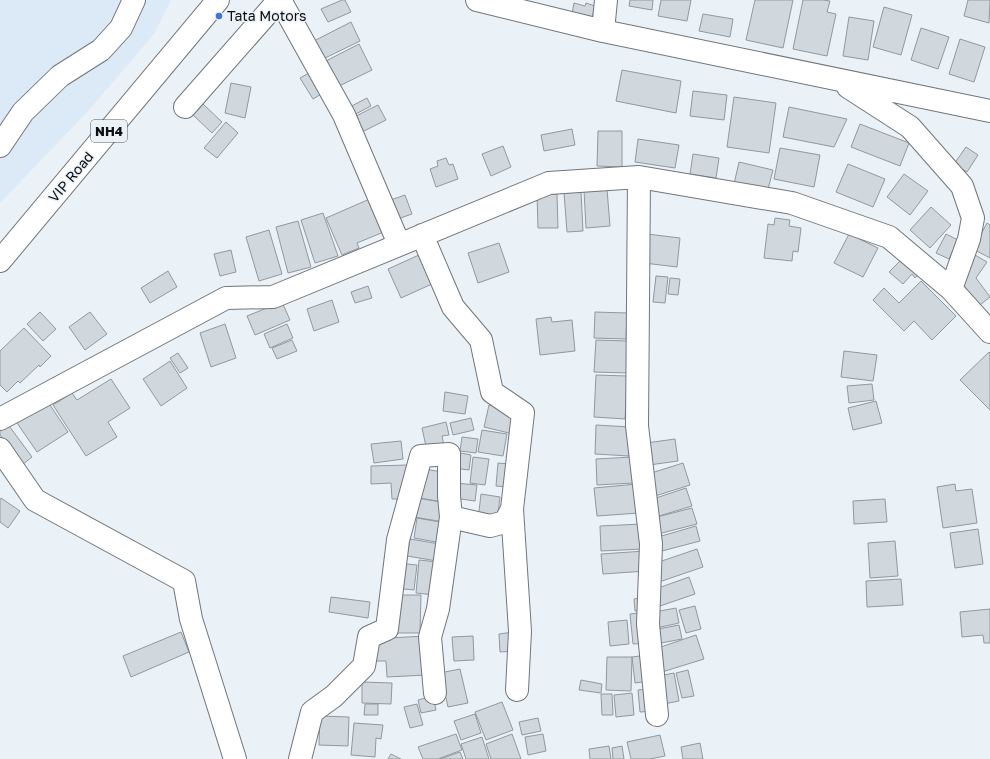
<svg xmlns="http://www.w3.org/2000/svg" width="990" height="759" viewBox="0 0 990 759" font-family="'Golos Text',sans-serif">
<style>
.built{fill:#dceaf7}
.building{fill:#d0d8de;stroke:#91989f}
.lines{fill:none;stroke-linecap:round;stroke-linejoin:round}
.minor-casing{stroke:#6f767c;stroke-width:24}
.highway-casing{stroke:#6f767c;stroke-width:24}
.minor{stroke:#fff;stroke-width:22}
.highway{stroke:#fff;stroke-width:22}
.poi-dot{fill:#3e74e4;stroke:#eaf2f8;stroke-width:1.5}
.labels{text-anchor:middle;stroke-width:3;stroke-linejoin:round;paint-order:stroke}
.shield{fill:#eaf2f8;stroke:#505458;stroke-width:1}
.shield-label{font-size:13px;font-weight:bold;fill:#0e1013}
.poi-label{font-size:14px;fill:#0e1013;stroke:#eaf2f8;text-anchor:start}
.street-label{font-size:14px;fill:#0e1013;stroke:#eaf2f8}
</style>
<rect width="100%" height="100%" fill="#eaf2f8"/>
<!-- built -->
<path class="built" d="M0 0H171L154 34 89 110 0 203Z"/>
<!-- building -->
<path class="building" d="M342 0H345L351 12 328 22 321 9Z
M630 0H653L652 10 629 6Z
M661 0H691L687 21 658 16Z
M755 0H793L783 48 746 40Z
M803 0H823L830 1 827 12 836 14 827 56 793 49Z
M968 0H990L989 23 964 16Z
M574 3 585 6 586 3 595 6 592 18 572 14Z
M884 7 912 15 901 55 873 47Z
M703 14 733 19 730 37 699 31Z
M849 17 874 21 868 60 843 56Z
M351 22 360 41 319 61 310 43Z
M921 28 949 37 938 69 911 60Z
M960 39 985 47 974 82 949 74Z
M359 44 372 70 333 89 320 64Z
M316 69 328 90 313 99 300 78Z
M622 70 681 81 676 113 616 101Z
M231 83 251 87 245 118 225 113Z
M693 91 727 95 724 120 690 116Z
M734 97 776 103 769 153 727 147Z
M367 98 371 106 348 118 344 110Z
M203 104 222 122 212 133 193 115Z
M378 105 386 120 356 135 348 120Z
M789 107 847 119 834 147 783 137Z
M226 122 238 133 217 158 204 148Z
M860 124 909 143 900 166 851 147Z
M572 129 575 145 544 151 541 135Z
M598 131H622V167L597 166Z
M638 139 679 145 675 168 635 162Z
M503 146 511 167 491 176 482 154Z
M966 147 978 155 967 172 954 164Z
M780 148 820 155 814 187 774 179Z
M693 154 719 158 716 178 690 174Z
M446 158 449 165 453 164 458 179 436 187 430 169 438 166 437 161Z
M739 162 773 170 767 193 734 184Z
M848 164 885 179 873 207 836 192Z
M904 174 928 191 910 215 887 197Z
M607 189 610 226 586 228 584 190Z
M581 192 583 231 567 232 564 193Z
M557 194 558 228H538L537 195Z
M405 195 412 214 392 221 385 202Z
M372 198 386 231 357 243 359 248 342 255 326 218Z
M931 207 951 225 930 248 910 230Z
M323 213 338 256 315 263 301 220Z
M775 218 790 220 789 226 801 228 798 252 793 251 792 261 764 258 768 224 774 225Z
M298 221 311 267 288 273 276 227Z
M987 223 990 225V258L973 249Z
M269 230 282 274 259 281 246 237Z
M647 234 680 238 677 267 644 263Z
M849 234 878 248 863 277 834 263Z
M946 234 958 240 949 259 936 253Z
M499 243 509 272 478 283 468 253Z
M231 250 236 272 220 276 214 254Z
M970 252 987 262 976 278 990 297 980 305 965 287 962 278Z
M419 255 432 284 401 298 388 269Z
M901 260 924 269 915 278 912 274 903 284 889 272Z
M168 271 177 287 150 303 141 288Z
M656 276 668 277 665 303 653 302Z
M670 278 680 279 678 295 668 294Z
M921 281 956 316 932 340 914 321 904 331 873 300 884 288 899 303Z
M368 286 372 298 355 303 351 292Z
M332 300 339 322 314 331 307 309Z
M282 302 290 320 255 335 247 316Z
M40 312 56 329 43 341 27 324Z
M90 312 107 334 85 350 69 327Z
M595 312 627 313 626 339 594 338Z
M551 317 552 322 572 320 575 351 540 355 536 319Z
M225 324 236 358 211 367 200 333Z
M287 324 293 338 270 348 264 334Z
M24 328 51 356 40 367 39 365 20 383 18 381 7 392 0 385V351Z
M292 340 297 351 277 359 272 348Z
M596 340 628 341 627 373 594 372Z
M844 351 877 355 873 381 841 377Z
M989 352 990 353V410L960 380Z
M178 353 188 368 180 373 170 358Z
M170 361 187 388 161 406 143 379Z
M596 375 628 376 625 419 594 417Z
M111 379 130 408 108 422 117 437 86 456 53 405 72 393 77 400Z
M872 384 874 400 849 403 847 386Z
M445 392 468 396 465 414 443 411Z
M46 399 68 432 37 452 15 420Z
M876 401 882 423 853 430 848 408Z
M489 405 515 411 509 433 484 427Z
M471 418 474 430 453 435 450 423Z
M4 419 32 457 22 465 0 435V422Z
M446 422 449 435 442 436 444 446 427 451 422 428Z
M596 425 630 427 629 456 595 454Z
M482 430 507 434 503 456 478 452Z
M462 437 478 439 476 453 460 451Z
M675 439 678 461 642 466 639 444Z
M401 441 403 459 374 463 371 444Z
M455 452 471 455 469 470 453 468Z
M473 457 489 459 485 485 470 483Z
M632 457 633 483 597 485 596 459Z
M498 463 510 464 508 487 496 486Z
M683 463 690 485 652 497 645 475Z
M409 465 407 499H392L391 483 371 484V466Z
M425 469 447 473 443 502 420 498Z
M455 483 477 485 475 501 453 498Z
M637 484 639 513 597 516 594 488Z
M955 484 956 491 972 489 977 523 943 528 937 487Z
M686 488 692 506 656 517 650 500Z
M481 494 500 497 497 522 478 520Z
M1 498 20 511 8 528 0 522V500Z
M417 498 447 503 444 522 414 517Z
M885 499 887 522 854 524 853 501Z
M692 508 697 524 658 534 653 518Z
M417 518 446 523 442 543 414 538Z
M642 524 644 549 601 551 600 526Z
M696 526 700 541 662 551 658 537Z
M978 529 983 564 955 568 950 533Z
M410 539 440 544 437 561 407 556Z
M895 541 898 576 870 578 868 543Z
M697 549 703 567 659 582 653 564Z
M645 551 646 571 603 574 601 554Z
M419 560 438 562 434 595 416 593Z
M397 563 417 565 414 590 394 588Z
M689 577 695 594 657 607 650 591Z
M901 579 903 605 867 607 866 581Z
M394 595H421L420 633H393Z
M331 597 370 602 368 618 329 612Z
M645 597 647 609 635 611 634 599Z
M695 606 701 629 686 633 679 610Z
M676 608 679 623 652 629 649 613Z
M990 609V643H984L983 635 962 637 960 612Z
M645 612 648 643 633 644 630 614Z
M627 620 629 644 610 646 608 622Z
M679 625 682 639 656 644 653 630Z
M181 632 189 652 131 677 123 656Z
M514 632 515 651 500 652 499 634Z
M696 635 704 659 662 672 655 649Z
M425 636 427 675 387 677 386 661H372L371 639Z
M473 636 474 660 454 661 452 637Z
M647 655 650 681 635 683 632 657Z
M607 657H632L631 691 606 690Z
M460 669 468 703 448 707 440 673Z
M688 670 694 696 682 698 676 673Z
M674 673 679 701 659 705 654 677Z
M581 680 602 684 601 693 579 690Z
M362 682 392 683 391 704 362 703Z
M650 689 653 711 640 712 638 690Z
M632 693 634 715 616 717 614 695Z
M601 694H612L613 715H602Z
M433 696 436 710 421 713 418 700Z
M502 702 513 730 486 740 475 712Z
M365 704H378V715H364Z
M417 704 423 725 410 728 404 707Z
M475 714 481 733 461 740 454 721Z
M320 716 349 717 348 746 319 745Z
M538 718 541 731 522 735 519 722Z
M354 723 383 725 381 739 376 738 375 757 351 755Z
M456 734 462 750 438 759H423L418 747Z
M512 734 521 759H491L486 744Z
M543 734 546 751 528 755 525 737Z
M660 735 665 756 650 759H631L627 742Z
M482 737 489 759H466L461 744Z
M700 743 703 759H683L681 747Z
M609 746 611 759H590L589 749Z
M622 746 624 759H613L612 748Z
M460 752 463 759H440Z
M391 754 401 759H388Z"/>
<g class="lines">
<defs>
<path id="minor" d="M280 0 344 115 399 244
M477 0 603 31 990 111
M603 31 606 0
M848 87 910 127 962 186 973 218 969 239 951 289
M185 107 279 0
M0 146 23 112 60 76 101 50 121 28 134 0
M639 177 637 426 651 544 648 624 657 715
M422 235 453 307 481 340 492 392 523 413 512 509 520 631 517 690
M0 419 226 298 273 297 549 183 639 177 792 203 889 237 951 289 990 332
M0 449 35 500 184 581 191 619 235 759
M451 517 490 526 505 522 512 509
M300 759 312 712 334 696 364 666 369 637 387 629 398 540 421 456 449 454V496L451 517 438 609 430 637 435 693"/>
<path id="highway" d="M0 261 218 0"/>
</defs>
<!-- minor casing -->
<use href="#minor" class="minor-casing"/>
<!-- highway casing -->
<use href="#highway" class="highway-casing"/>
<!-- minor -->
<use href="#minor" class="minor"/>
<!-- highway -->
<use href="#highway" class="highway"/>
</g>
<!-- markers -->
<circle class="poi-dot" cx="219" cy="16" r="4"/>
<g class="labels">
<!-- shield labels -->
<rect class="shield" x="91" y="120" width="36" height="22" rx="3"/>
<g class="shield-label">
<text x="109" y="136">NH4</text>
</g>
<!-- poi labels -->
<g class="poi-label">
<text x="227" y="21">Tata Motors</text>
</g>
<!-- street labels -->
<g class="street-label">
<text transform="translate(71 177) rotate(-50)" y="5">VIP Road</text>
</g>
</g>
</svg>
